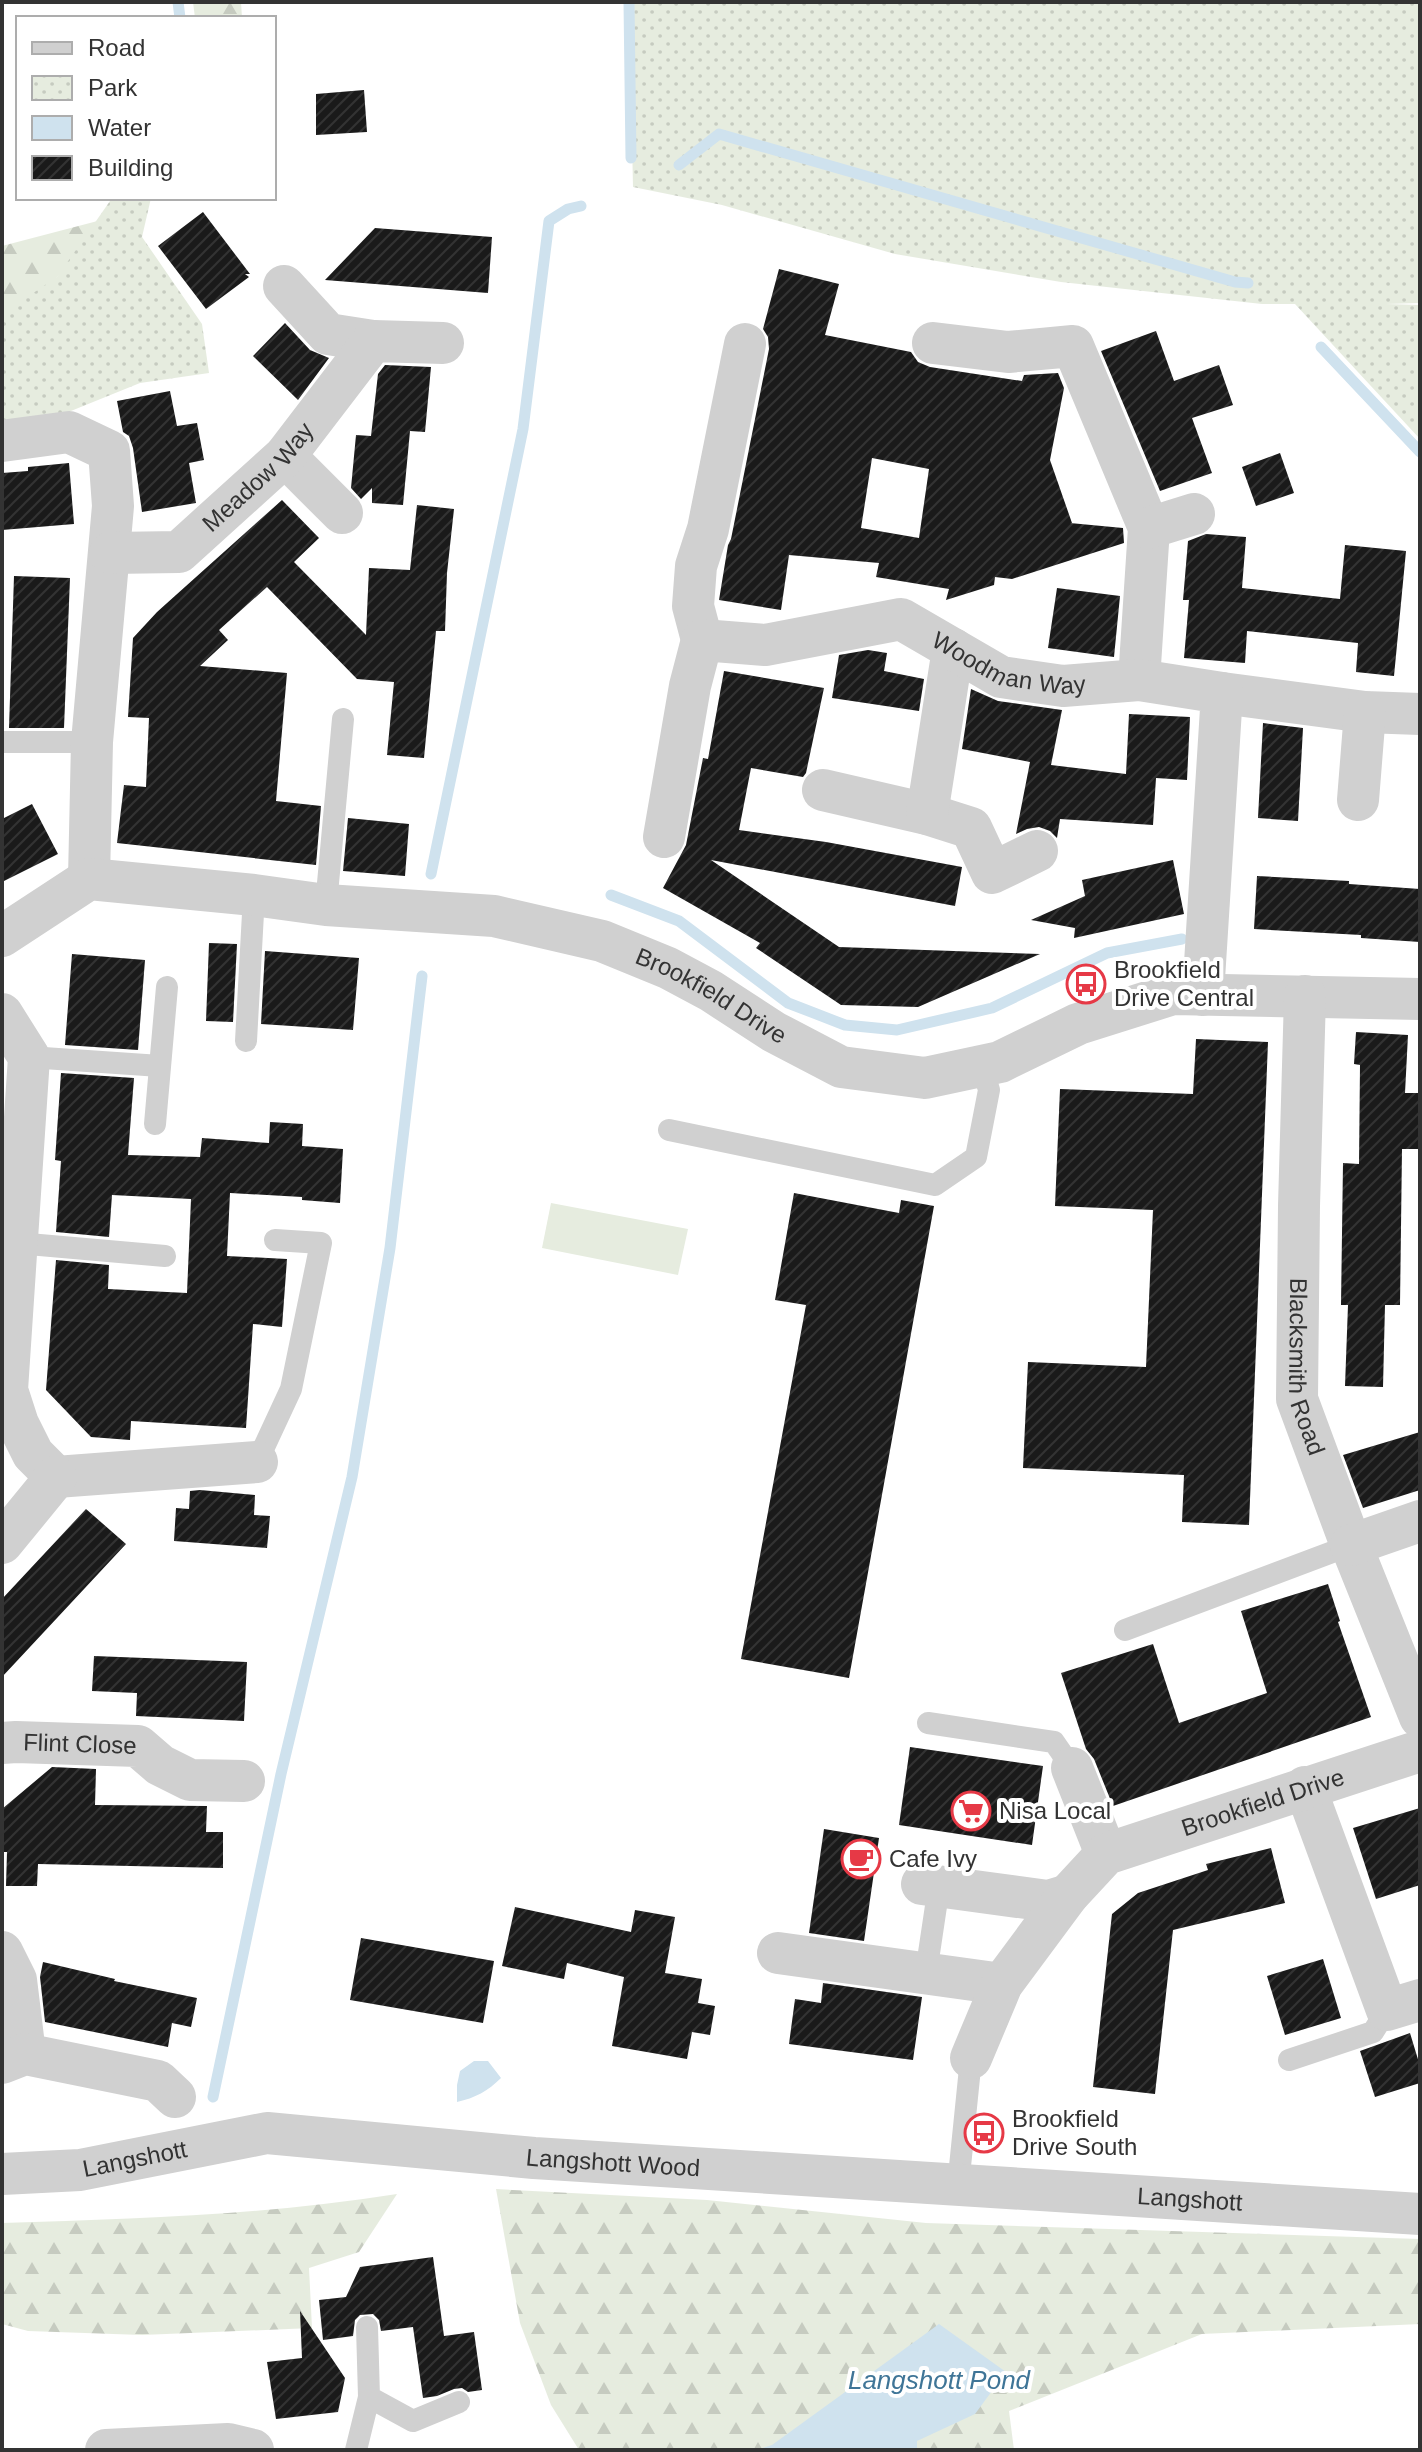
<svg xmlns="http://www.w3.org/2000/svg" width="1422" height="2452" viewBox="0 0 1422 2452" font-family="Arial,sans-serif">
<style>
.green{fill:#e6ecdf}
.forest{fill:url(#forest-firs)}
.park{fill:url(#park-dots)}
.water{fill:#cfe2ee}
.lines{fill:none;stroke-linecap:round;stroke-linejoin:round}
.stream{stroke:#cfe2ee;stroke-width:11}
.building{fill:url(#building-hatch);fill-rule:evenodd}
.lane{stroke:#d0d0d0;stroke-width:22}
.street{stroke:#d0d0d0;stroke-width:42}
.labels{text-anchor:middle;stroke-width:8;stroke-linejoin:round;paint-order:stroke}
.street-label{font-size:24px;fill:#333;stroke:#fff}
.poi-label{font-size:24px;fill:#333;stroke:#fff;text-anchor:start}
.water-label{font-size:26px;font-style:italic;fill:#3f7597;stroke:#fff}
</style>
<defs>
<pattern id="forest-firs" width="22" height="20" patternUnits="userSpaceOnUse" patternTransform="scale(2)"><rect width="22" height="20" fill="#e6ecdf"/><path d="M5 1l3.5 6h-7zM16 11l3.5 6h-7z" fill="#c6cbc0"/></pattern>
<pattern id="park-dots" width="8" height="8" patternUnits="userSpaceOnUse" patternTransform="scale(2)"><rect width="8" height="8" fill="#e6ecdf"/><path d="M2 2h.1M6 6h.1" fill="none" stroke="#c6cbc0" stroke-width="1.8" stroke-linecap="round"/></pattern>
<pattern id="building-hatch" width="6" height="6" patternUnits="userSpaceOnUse" patternTransform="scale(2)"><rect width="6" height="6" fill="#1a1a1a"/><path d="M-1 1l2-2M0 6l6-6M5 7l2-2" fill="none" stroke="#333"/></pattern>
</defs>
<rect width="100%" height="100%" fill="#fff"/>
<!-- green -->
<path class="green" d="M551 1203 688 1229 678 1275 542 1248Z"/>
<!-- forest -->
<path class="forest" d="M193 2H241L242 18H195Z
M109 218 45 291 2 317V246Z
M496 2189 707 2200 926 2223 1420 2239V2324L1202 2334 1009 2411 1014 2450H579L551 2405 520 2323Z
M397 2194 359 2252 309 2268 312 2328 142 2335 28 2331 2 2324V2223C134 2219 266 2215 397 2194Z"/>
<!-- park -->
<path class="park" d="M629 2H1420V303L1386 304 1420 305V439L1295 304H1262L1061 282 895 254 722 205 633 187Z
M121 198H151L142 237 202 324 209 373 140 383 66 413 2 423V314L57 277 110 201Z"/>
<!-- water -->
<path class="water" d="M474 2061H488L501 2078C488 2091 475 2098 457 2102V2085L460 2071Z
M939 2324 1006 2372 975 2414 917 2441V2450H757L772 2445Z"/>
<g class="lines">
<!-- stream -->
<path class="stream" d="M178 2 180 18
M629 2 631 158
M679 165 719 134 1235 282 1248 283
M1321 347 1420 452
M431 874 523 429 549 221 568 209 581 206
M611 895 679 921 788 1003 845 1025 897 1030 992 1008 1107 953 1182 939
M213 2097 281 1774 352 1477 390 1248 422 976"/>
</g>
<!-- building -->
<path class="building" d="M364 90 367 132 316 135V94Z
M203 212 250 274H245L249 277 206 309 158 246Z
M375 228 492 237 488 293 325 280Z
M779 269 839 284 825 335 911 352 918 362 930 367 1022 381 1024 375 1058 373 1064 388 1050 460 1072 523H1070L1123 528 1124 543 1012 579 995 577 994 585 946 600 949 589 876 577 879 563 789 555 781 610 719 600 728 545 731 539 769 349 768 337 763 329ZM872 458 929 469 919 538 861 528Z
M285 323 310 350 329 358 298 400 253 356Z
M1156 331 1174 381 1219 365 1233 405 1192 418 1212 473 1160 491 1101 351Z
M385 365 431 367 425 432 410 431 403 505 372 503V488L361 499 351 488 356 435 371 436 378 374Z
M170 391 177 426 197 423 204 460 189 463 196 503 142 512 133 448 129 436 123 432 117 401Z
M1280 453 1294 493 1256 506 1242 467Z
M69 463 74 524 2 530V473L28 471V467Z
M282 500 319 538 294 562 366 635 369 568 410 570 417 505 454 509 447 573 445 631H436L424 758 387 755 394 682 357 679 267 587 219 630 228 640 200 666 287 673 276 801 321 806 316 865 117 843 124 785 146 787 149 718 128 717 133 638 157 612Z
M1206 534 1246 537 1242 588 1340 599 1345 545 1406 551 1394 676 1356 672 1358 643 1247 631 1245 663 1184 658 1189 600H1183L1188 541Z
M14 576 70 578 64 728H9Z
M1057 588 1120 596 1114 657 1048 648Z
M868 650 887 653 884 671 924 679 919 711 832 698 839 655Z
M724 671 824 688 806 773 803 777 751 768 739 830 826 842 962 867 955 906 711 860 839 947 1040 954 918 1007 841 1005 756 948 760 943 663 888 686 845 703 758 708 759Z
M971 689 998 701 1062 710 1051 765 1126 774 1129 714 1190 717 1187 780 1156 778 1153 825 1060 819 1057 838 1050 831 1039 827 1027 829 1016 834 1030 762 962 749Z
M1263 723 1303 728 1298 821 1258 818Z
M32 804 58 854 2 882V819Z
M348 818 409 824 405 876 343 871Z
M1173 860 1184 914 1074 938 1075 928 1031 920 1085 896 1082 880Z
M1257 876 1349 881V884L1420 889V942L1361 938V935L1254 929Z
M209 943 237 944 233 1022 206 1021Z
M265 951 359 958 353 1030 261 1024Z
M72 954 145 960 138 1050 65 1045Z
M1356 1032 1408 1035 1405 1093H1418V1149H1402L1400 1305H1385L1383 1387 1345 1386 1348 1305H1341L1343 1163 1359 1164 1360 1065 1354 1064Z
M1196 1039 1268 1042 1249 1525 1182 1522 1184 1475 1023 1468 1028 1362 1146 1367 1153 1210 1055 1206 1060 1089 1193 1094Z
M61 1073 134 1078 128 1155 200 1157 202 1138 269 1143 270 1122 303 1124 302 1146 343 1149 340 1203 302 1200V1197L230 1193 227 1256 287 1259 282 1327 253 1324 246 1428 131 1421 130 1440 91 1437 46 1390 56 1260 109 1265 108 1289 187 1293 191 1199 112 1195 109 1237 56 1232 61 1161 55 1160Z
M794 1193 899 1213 901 1200 934 1206 849 1678 741 1659 806 1305 775 1300Z
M1420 1432V1490L1363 1508 1343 1455Z
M200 1490 255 1495 254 1515 270 1516 267 1548 174 1541 176 1508 189 1509 190 1491Z
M86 1509 126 1544 2 1677V1599Z
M1328 1584 1340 1621 1338 1622 1371 1717 1113 1806 1094 1759 1086 1749 1061 1673 1153 1644 1179 1723 1267 1693 1241 1611Z
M94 1656 247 1662 244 1721 136 1716 137 1693 92 1691Z
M910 1747 1043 1766 1032 1845 899 1825Z
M52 1767 96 1769 95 1805 207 1806 206 1832H223V1868L38 1864 37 1886H6L7 1852H2V1809Z
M1420 1808V1885L1376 1899 1353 1828Z
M824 1829 879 1838 864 1941 809 1933Z
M1271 1848 1285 1903 1173 1930 1155 2094 1093 2087 1112 1914 1138 1893 1208 1870 1206 1864Z
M515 1907 631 1932 635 1910 675 1917 665 1973 702 1979 698 2003 715 2006 710 2035 692 2032 687 2059 612 2046 624 1977 567 1963 564 1979 502 1966Z
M361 1938 494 1961 483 2023 350 2000Z
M1323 1959 1341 2018 1285 2035 1267 1976Z
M43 1962 115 1979 114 1981 197 1998 191 2027 172 2023 168 2047 45 2022 40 1977Z
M823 1983 922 1997 913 2060 789 2044 795 1999 821 2003Z
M1410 2033 1420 2066V2083L1375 2097 1360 2051Z
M433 2257 444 2336 474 2332 482 2390 468 2392 462 2388 454 2389 437 2396 423 2398 413 2327 381 2331 379 2320 373 2314 360 2315 355 2320 353 2336 323 2340 319 2300 346 2297 360 2267Z
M300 2311 345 2378 338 2412 276 2419 267 2362 302 2358Z"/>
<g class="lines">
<!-- lane -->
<path class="lane" d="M2 742H92
M326 905 343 719
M246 1041 254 895
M29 1057 160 1066
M155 1124 167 987
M669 1130 935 1185 976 1157 989 1090 982 1066
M17 1243 165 1256
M257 1462 291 1389 321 1243 275 1240
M1125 1630 1351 1545
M928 1723 1054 1742 1072 1768
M926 1973 939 1886
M1289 2060 1373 2032 1387 2010
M958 2186 971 2058
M369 2397 413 2421 459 2402
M356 2450 369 2397 367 2327"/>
<!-- street -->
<g class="street">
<path d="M284 286 328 334 373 341"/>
<path d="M933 343 1008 352 1073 346 1149 528 1139 680"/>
<path d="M2 441 69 432 109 451 113 506 92 742 89 879"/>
<path d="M285 456 342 513"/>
<path d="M1149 528 1194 514"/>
<path id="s1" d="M110 553 179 552 285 456 373 341 443 343"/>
<path d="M702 640 693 606 696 566 708 529 745 344"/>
<path d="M1222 693 1365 712 1420 714"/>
<path d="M823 790 927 814 971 828 992 873 1037 851"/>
<path d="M1358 800 1365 712"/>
<path d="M927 814 953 649"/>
<path id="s2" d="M664 837 690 686 702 640 765 645 901 619 1001 677 1063 686 1139 680 1222 693 1203 995"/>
<path id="s3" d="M2 936 89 879 254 895 326 905 494 916 602 941 668 968 711 991 774 1032 841 1067 925 1078 1000 1062 1078 1024 1173 994 1420 999"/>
<path id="s4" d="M1305 996 1299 1206 1297 1399 1351 1545 1420 1717"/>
<path d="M2 1014 29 1057 7 1390 18 1424 33 1454 56 1477 257 1462"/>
<path d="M2 1543 56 1477"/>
<path d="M1351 1545 1420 1521"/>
<path id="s5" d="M2 1743 16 1742 138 1746 160 1765 190 1780 244 1781"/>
<path d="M1072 1768 1106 1854"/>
<path d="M1305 1787 1387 2010 1420 2000"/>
<path d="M922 1884 1048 1901 1068 1895"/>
<path d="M2 1952 16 1980 25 2054"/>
<path d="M778 1953 1002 1984"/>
<path id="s6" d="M971 2058 1002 1984 1068 1895 1106 1854 1420 1751"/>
<path d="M2 2063 25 2054 158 2081 175 2097"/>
<path id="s7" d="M2 2174 80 2170 267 2133 534 2158 1420 2214"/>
<path d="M106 2450 228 2444 253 2450"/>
</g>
</g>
<!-- icons -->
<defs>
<symbol id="bus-ring" viewBox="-11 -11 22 22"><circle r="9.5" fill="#fff" stroke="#e63946" stroke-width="1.5"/><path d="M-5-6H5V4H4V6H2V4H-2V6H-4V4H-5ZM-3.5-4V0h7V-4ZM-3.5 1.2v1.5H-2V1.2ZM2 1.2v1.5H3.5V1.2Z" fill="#e63946"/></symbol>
<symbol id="supermarket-ring" viewBox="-11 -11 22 22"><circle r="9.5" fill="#fff" stroke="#e63946" stroke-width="1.5"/><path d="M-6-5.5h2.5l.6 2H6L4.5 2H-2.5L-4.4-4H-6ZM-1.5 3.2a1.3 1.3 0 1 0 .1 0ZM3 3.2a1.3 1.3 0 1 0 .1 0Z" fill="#e63946"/></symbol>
<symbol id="cafe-ring" viewBox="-11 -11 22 22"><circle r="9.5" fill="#fff" stroke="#e63946" stroke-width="1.5"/><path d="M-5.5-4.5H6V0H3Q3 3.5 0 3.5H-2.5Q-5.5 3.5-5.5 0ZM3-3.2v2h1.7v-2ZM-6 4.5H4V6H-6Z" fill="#e63946"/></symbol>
</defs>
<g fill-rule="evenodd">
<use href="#bus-ring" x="1064" y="962" width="44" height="44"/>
<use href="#supermarket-ring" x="949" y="1789" width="44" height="44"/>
<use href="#cafe-ring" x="839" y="1837" width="44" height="44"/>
<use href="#bus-ring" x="962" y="2111" width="44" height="44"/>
</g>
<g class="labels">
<!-- street labels -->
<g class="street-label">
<text dy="8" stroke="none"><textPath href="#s1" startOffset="178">Meadow Way</textPath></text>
<text dy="8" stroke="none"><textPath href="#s2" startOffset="522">Woodman Way</textPath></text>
<text dy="8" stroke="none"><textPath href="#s3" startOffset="744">Brookfield Drive</textPath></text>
<text dy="8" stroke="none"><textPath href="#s4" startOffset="372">Blacksmith Road</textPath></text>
<text dy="8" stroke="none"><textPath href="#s5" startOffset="78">Flint Close</textPath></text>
<text dy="8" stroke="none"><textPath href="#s6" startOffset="412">Brookfield Drive</textPath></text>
<text dy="8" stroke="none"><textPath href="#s7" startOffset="134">Langshott</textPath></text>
<text dy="8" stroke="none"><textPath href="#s7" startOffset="616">Langshott Wood</textPath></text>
<text dy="8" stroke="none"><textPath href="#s7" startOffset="1194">Langshott</textPath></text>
</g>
<!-- poi labels -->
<g class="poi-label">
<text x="1114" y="978">Brookfield<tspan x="1114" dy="28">Drive Central</tspan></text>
<text x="999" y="1819">Nisa Local</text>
<text x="889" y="1867">Cafe Ivy</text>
<text x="1012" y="2127">Brookfield<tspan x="1012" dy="28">Drive South</tspan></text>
</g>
<!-- water labels -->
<g class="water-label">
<text x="939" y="2389">Langshott Pond</text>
</g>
</g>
<!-- border -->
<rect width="1422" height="2452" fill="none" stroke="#333333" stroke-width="8"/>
<!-- legend -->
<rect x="16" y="16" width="260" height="184" fill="#ffffff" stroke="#adadad" stroke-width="2"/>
<rect x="32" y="42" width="40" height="12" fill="#d0d0d0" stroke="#adadad" stroke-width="2"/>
<text x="88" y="56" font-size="24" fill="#333333">Road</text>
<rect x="32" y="76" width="40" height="24" fill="url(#park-dots)" stroke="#adadad" stroke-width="2"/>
<text x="88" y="96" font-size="24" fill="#333333">Park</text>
<rect x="32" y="116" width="40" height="24" fill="#cfe2ee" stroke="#adadad" stroke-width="2"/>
<text x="88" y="136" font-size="24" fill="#333333">Water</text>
<rect x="32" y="156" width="40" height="24" fill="url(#building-hatch)" stroke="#adadad" stroke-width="2"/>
<text x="88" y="176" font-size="24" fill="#333333">Building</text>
</svg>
